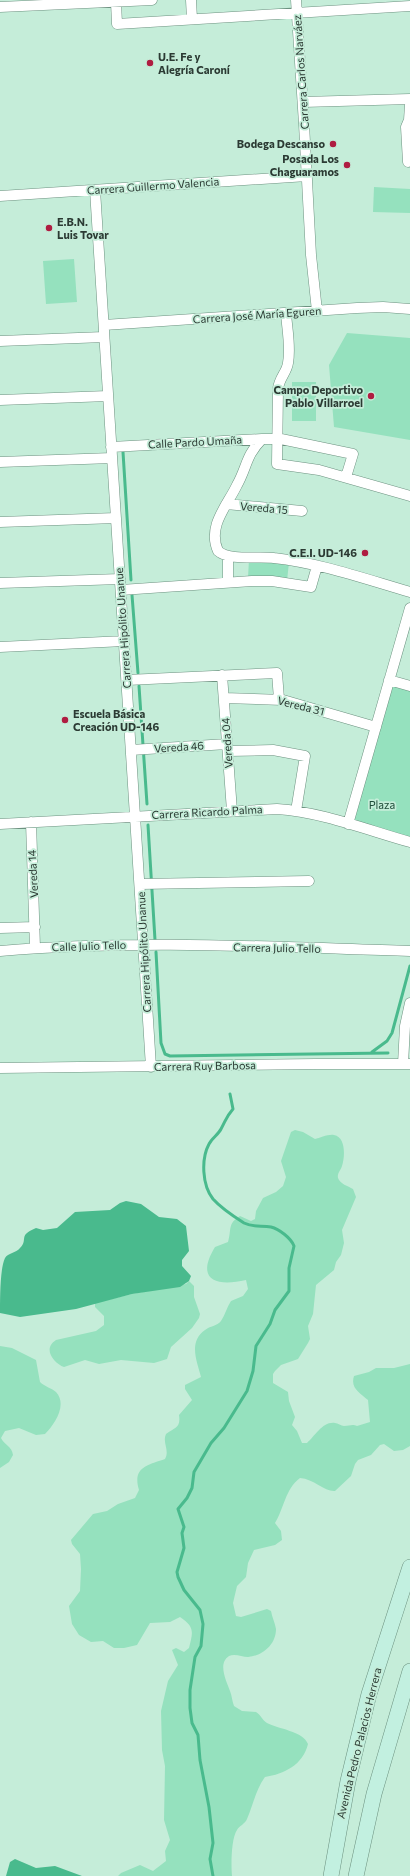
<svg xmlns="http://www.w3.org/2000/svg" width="410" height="1876" viewBox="0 0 410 1876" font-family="Commissioner,sans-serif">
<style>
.green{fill:#95e1be}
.water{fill:#49ba8d}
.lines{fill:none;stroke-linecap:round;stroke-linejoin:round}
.stream{stroke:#49ba8d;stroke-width:3}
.street-casing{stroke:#6d9280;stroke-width:11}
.secondary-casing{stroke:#6d9280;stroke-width:16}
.street{stroke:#fff;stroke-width:10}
.secondary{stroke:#c2f0e0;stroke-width:15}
.poi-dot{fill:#af1c41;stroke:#c5edd9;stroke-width:1.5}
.labels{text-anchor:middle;stroke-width:3.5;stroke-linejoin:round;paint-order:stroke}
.poi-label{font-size:11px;font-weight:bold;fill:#2b3a33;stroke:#c5edd9;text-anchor:end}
.street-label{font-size:11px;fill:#2b3a33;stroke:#c5edd9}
.park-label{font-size:11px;fill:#1e4c39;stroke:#c5edd9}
</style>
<rect width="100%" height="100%" fill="#c5edd9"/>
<!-- green -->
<path class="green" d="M374 187 410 189V213L373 212Z
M74 259 77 302 46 304 43 261Z
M347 333 410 338V440L334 427 329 365Z
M292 382H316V421H292Z
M249 559 289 562 287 581 248 578Z
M389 680 410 686V842L348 824Z
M295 1130 303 1132 315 1139C320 1138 328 1134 334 1135 346 1137 345 1157 342 1166 341 1170 337 1173 338 1178 340 1184 348 1186 353 1189L356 1197 342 1230 344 1243 341 1255 336 1262 334 1270 316 1285 313 1314 308 1326 310 1339 308 1343 298 1359 281 1365 275 1371 273 1374V1383L288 1392 289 1401 295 1417 292 1425 297 1431 302 1443H307C315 1436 323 1421 335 1423 338 1423 341 1426 344 1426 350 1426 352 1424 357 1426L370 1422 368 1400C360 1393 350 1388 354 1376L369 1372 376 1368H394L410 1364V1446L403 1450 394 1451 384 1444 380 1445 371 1455 358 1460 355 1464 351 1476 335 1491C325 1492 314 1479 300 1478 285 1489 284 1509 275 1523L281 1531 282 1540 275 1545 254 1550 248 1563 246 1577 237 1586 233 1603 236 1616 241 1617 267 1609 271 1611C272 1617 275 1623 276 1629 276 1645 262 1656 248 1657 242 1657 235 1653 229 1656 217 1664 227 1682 230 1691 232 1696 232 1701 234 1706L242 1711 256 1712C261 1715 262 1720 267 1723 278 1729 303 1731 308 1744 303 1765 284 1774 265 1777 256 1789 253 1805 247 1819 245 1824 239 1826 237 1830 231 1839 231 1866 232 1876H118L121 1873 140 1865 153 1871 166 1861 165 1851 170 1840 164 1820 165 1766 162 1750 161 1711 168 1681 178 1665 172 1650 176 1648 184 1652 189 1648C193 1632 195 1627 180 1617L170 1622 150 1623 137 1645 124 1648H114L103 1641 91 1642 79 1635 72 1624 69 1606 80 1591 81 1569 80 1554 72 1544 71 1540 93 1514 107 1511 118 1504 135 1498 139 1490C132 1467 148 1465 165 1459 170 1450 162 1443 166 1434 175 1427 181 1428 179 1415L192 1400 185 1389V1385L201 1377C197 1361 188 1342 205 1330 210 1326 217 1326 221 1321 225 1315 227 1307 231 1301L243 1296 248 1289 246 1280C216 1287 195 1280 215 1247L228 1242C232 1229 227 1224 240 1216L251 1221 255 1219 256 1211 263 1198 276 1192 283 1186 286 1177 281 1161 291 1132Z
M189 1281 194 1286V1297L200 1314 199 1318 192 1328 171 1347 167 1359 154 1363 121 1360 99 1364 85 1360 64 1367C54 1363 42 1349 56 1340L96 1331 104 1325V1316L95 1307V1303L132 1294 186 1284Z
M0 1346 12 1348 36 1360 40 1382C45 1387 52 1388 56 1392 68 1405 54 1425 45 1434L36 1435 19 1428 5 1431 1 1438C4 1445 12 1446 13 1455L9 1462 0 1468Z"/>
<!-- water -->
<path class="water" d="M126 1201 141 1204 159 1217 177 1219 186 1226 189 1251 182 1260V1266L191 1276 189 1281 180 1287 132 1294 76 1309 20 1317 0 1313C0 1299 0 1268 5 1258 8 1253 16 1253 20 1248 29 1239 17 1236 36 1228L43 1230 57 1228 75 1212 110 1210 120 1203Z
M15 1859 36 1868 55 1866 82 1876H6L10 1862Z"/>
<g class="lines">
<!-- stream -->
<path class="stream" d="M123 452 131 580
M132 595 138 673
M139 686 147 804
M148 825 155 940
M156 952 161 1043 165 1054 170 1056 388 1053
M372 1052 387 1041 392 1033 410 966
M213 1876 210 1859 213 1843 209 1807 200 1760 198 1735 192 1723 190 1708V1690L195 1657 201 1646 203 1624 200 1610 184 1590 178 1577 177 1572 184 1548 182 1533 184 1527 178 1509 187 1498 192 1488 194 1472 211 1443 224 1428 247 1391 253 1371 256 1346 270 1324 275 1310 289 1291V1268L294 1246C291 1238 279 1229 271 1227 262 1225 254 1228 244 1223 233 1216 221 1208 213 1199 202 1185 201 1159 209 1144 212 1138 218 1135 221 1129 226 1120 226 1117 233 1109L230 1094"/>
<defs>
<path id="street" d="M191 0 192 19
M296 0 304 124 311 255 317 311
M116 2 117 24 410 6
M0 7 152 0
M303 102 410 99
M408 162 406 127 409 120 410 105
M95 190 151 1067
M0 196 307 176
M286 313C287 329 291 347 288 363 287 372 279 378 278 389L277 464 319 470 410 496
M104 325 357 308 383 307 410 309
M0 341 104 337
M0 400 108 396
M262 439C246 455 247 467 237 485 227 506 207 526 218 551 229 561 259 556 274 558 320 563 365 579 410 592
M111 447 262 439H281L353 454 346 477
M0 462 112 458
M226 504 302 511
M0 522 116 518
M228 556V582
M0 583 120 579
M121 590 252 581H272L311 587 317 566
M0 647 124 641
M222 675 232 811
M127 680 277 673 279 699
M389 680 410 686
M224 698 283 700 376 727
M131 750 227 744
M228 751 273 750 305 756 296 811
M31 822 35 948
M0 824 277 809C322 812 367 830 410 842
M348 824 410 608
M140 884 309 881
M0 928 35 927
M0 951C136 939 273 947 410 951
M403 1064 405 1026 410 1003
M0 1068 316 1064H410"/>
<path id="secondary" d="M331 1876 348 1781 369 1694 410 1567
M356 1876 374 1794 410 1671"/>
</defs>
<!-- street casing -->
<use href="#street" class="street-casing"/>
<!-- secondary casing -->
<use href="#secondary" class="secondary-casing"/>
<!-- street -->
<use href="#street" class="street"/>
<!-- secondary -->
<use href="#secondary" class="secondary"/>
</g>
<!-- markers -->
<g class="poi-dot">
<circle cx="150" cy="63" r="4"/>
<circle cx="333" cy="144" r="4"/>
<circle cx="347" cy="165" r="4"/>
<circle cx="49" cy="228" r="4"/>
<circle cx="371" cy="396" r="4"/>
<circle cx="365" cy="553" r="4"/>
<circle cx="65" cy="720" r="4"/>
</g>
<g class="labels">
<!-- poi labels -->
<g class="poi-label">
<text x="158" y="61" text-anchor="start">U.E. Fe y<tspan x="158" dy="13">Alegría Caroní</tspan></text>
<text x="325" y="148">Bodega Descanso</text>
<text x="339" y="163">Posada Los<tspan x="339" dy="13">Chaguaramos</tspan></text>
<text x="57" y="226" text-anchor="start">E.B.N.<tspan x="57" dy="13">Luis Tovar</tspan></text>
<text x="363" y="394">Campo Deportivo<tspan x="363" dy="13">Pablo Villarroel</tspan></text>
<text x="357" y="557">C.E.I. UD-146</text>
<text x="73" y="718" text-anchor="start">Escuela Básica<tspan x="73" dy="13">Creación UD-146</tspan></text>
</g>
<!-- street labels -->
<g class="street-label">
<text transform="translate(301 72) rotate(-94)" y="4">Carrera Carlos Narváez</text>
<text transform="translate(153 186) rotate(-4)" y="4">Carrera Guillermo Valencia</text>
<text transform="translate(257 315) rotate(-4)" y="4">Carrera José María Eguren</text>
<text transform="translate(195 442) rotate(-3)" y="4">Calle Pardo Umaña</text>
<text transform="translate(264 508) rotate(5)" y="4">Vereda 15</text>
<text transform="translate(123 628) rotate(-94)" y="4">Carrera Hipólito Unanue</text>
<text transform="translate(301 706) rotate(14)" y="4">Vereda 31</text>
<text transform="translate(227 743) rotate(-94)" y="4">Vereda 04</text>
<text transform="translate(179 747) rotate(-4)" y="4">Vereda 46</text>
<text transform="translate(207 812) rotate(-3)" y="4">Carrera Ricardo Palma</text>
<text transform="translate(33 874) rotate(-93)" y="4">Vereda 14</text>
<text transform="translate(89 946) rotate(-2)" y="4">Calle Julio Tello</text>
<text transform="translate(277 948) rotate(1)" y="4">Carrera Julio Tello</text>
<text transform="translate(144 952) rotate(-93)" y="4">Carrera Hipólito Unanue</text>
<text transform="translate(205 1066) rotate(-1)" y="4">Carrera Ruy Barbosa</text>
<text transform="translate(359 1743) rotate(-76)" y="4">Avenida Pedro Palacios Herrera</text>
</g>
<!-- park labels -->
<g class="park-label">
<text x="382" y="809">Plaza</text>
</g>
</g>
</svg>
